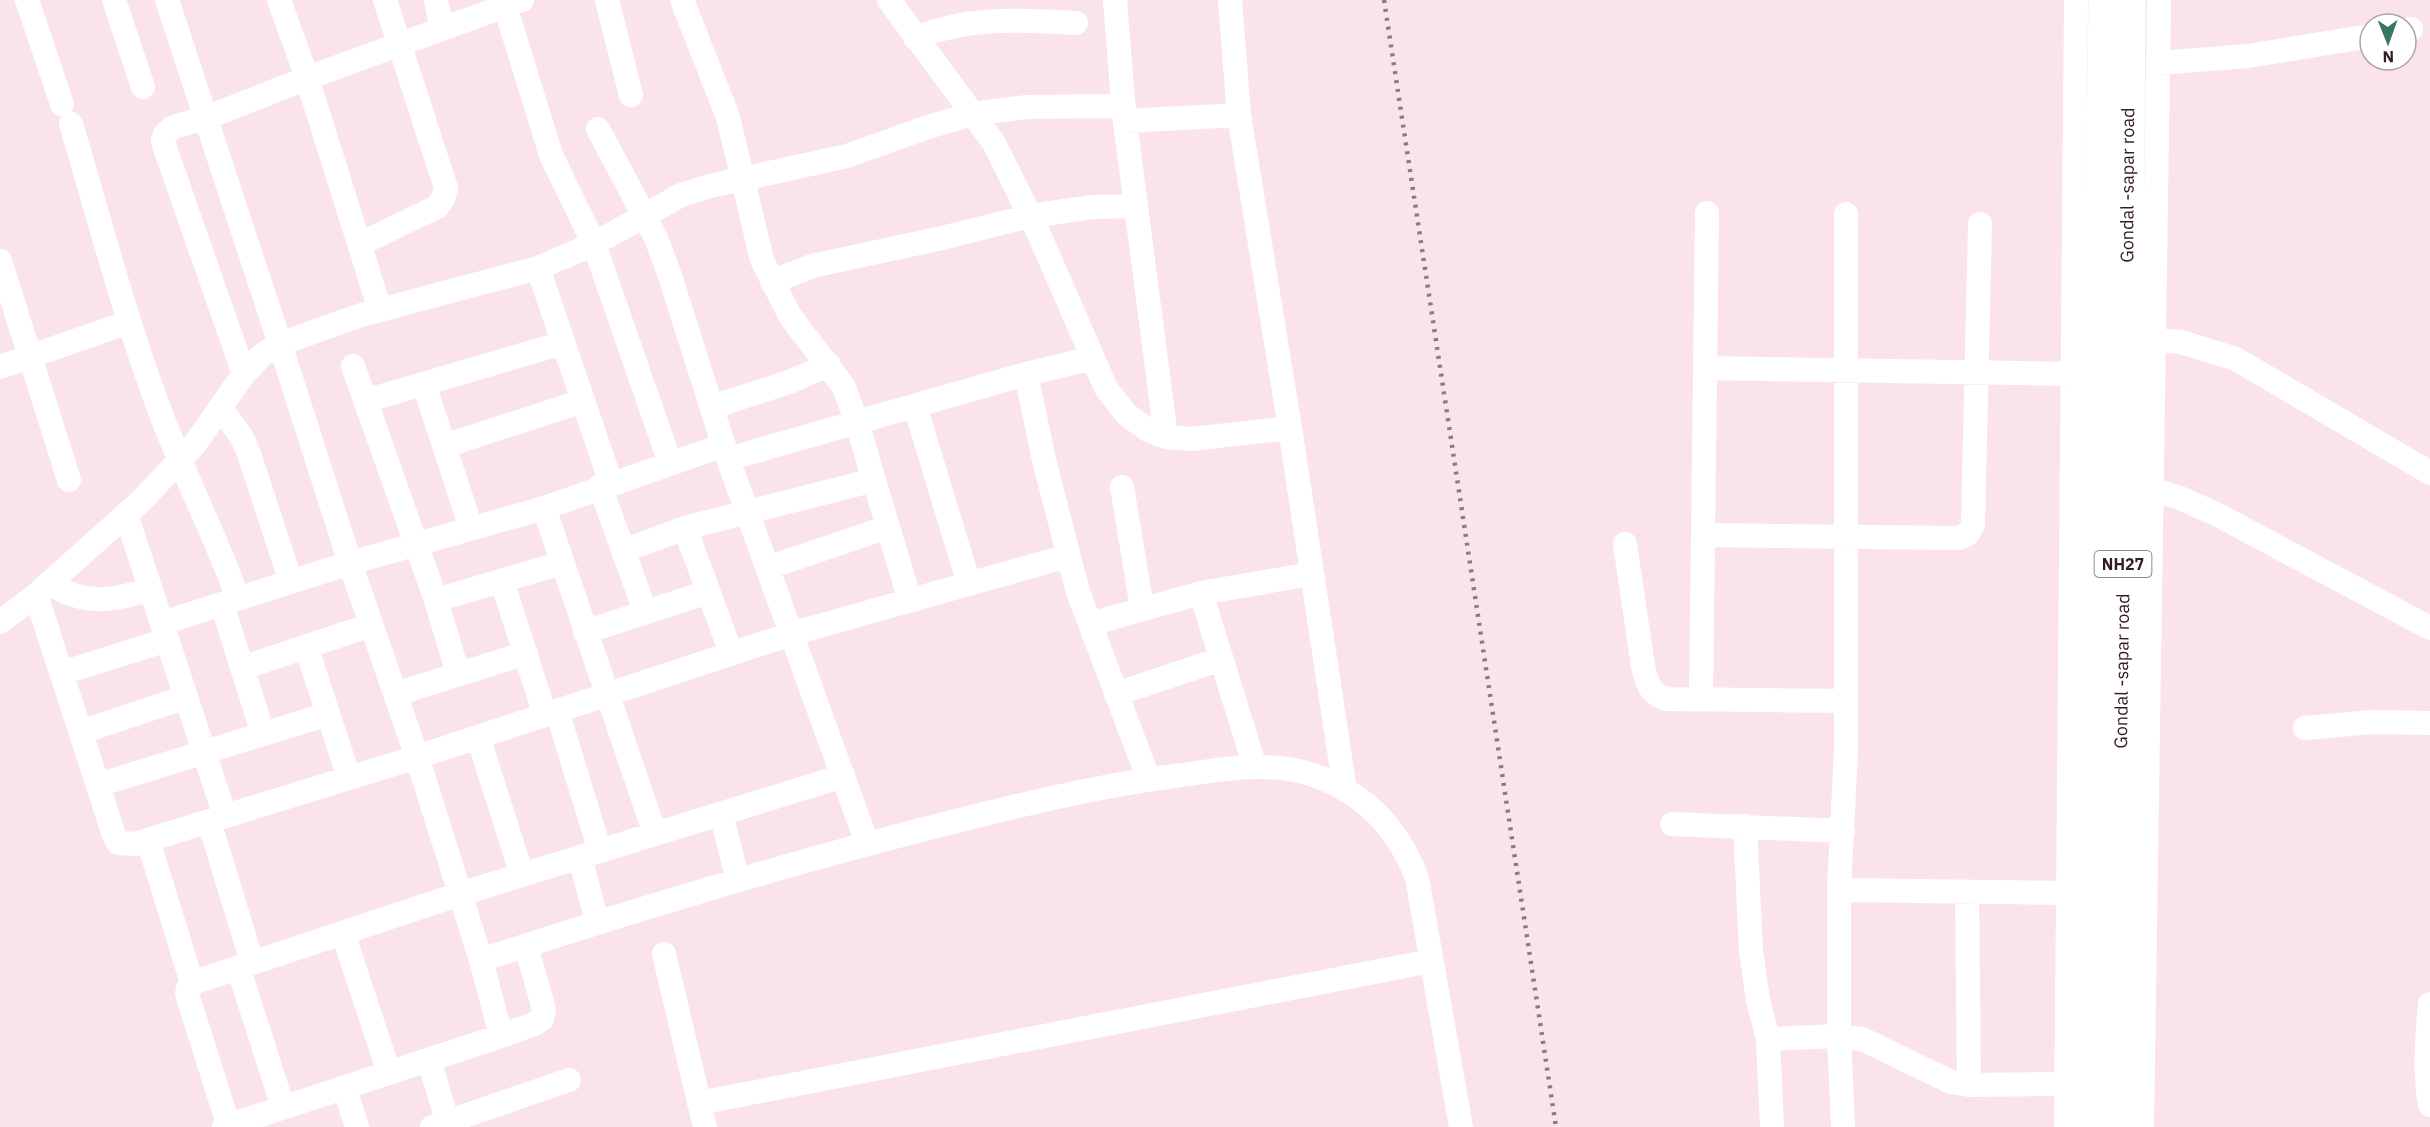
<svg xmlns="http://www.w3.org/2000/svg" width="2430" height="1127" viewBox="0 0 2430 1127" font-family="'IBM Plex Sans',sans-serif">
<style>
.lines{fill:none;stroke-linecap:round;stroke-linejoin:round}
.minor{stroke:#fff;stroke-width:24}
.highway{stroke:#fff;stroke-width:33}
.rail{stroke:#8e7882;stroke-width:4.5;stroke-dasharray:3 6;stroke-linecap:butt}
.labels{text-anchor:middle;stroke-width:5;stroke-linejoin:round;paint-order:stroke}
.shield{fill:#fff;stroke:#706168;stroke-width:1.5}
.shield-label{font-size:16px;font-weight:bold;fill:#321d27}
.street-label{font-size:18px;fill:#321d27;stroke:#fff}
</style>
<rect width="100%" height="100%" fill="#fbe3ed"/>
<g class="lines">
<!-- minor -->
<path class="minor" d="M27 0 62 104
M114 0 143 87
M279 0 307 78 380 310
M436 0 442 29
M607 0 631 95
M682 0 728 117 762 260 790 316 844 387 857 423 910 601
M889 0 994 143 1038 232 1106 388 1126 414 1148 430 1166 437 1191 439 1290 428
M1115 0 1124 114 1166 437
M1230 0 1239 115 1290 428 1345 790
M505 6 551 155 594 244 670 463
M2406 30 2411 29
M915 38C969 16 1019 20 1076 23
M2158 63 2248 56 2370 36
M1125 121 1239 115
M71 124C99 218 124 314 158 406 182 472 215 533 238 599
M598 129 656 238 670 276 728 459 867 843
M360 244 437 207 443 199 446 188 385 0
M0 261 69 480
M538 268 611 483
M772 282 812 266 942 238 1030 216 1092 207 1136 206
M2154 340 2181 342 2236 359 2430 473
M353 366 436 600 458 674
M0 367 129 322
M1705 368 2075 374
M244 374 166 151 163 141 165 134 173 127 206 118 307 78 522 0
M1026 374 1044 460 1078 592 1149 780
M424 384 471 528
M365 401 563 343
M915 406 969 584
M712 407 789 382 829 365
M221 408 241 436 248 451 291 582
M444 446 583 401
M728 459 1026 374 1093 358
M600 486 645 611
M1122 487 1142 608
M2151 489 2180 498 2216 514 2430 628
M544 508 655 834
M126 514 225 816
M685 528 731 653
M1703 535 1959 538 1968 534 1973 524 1980 224
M1625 544 1643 666C1647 683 1649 693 1666 699L1846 701
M623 551 685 528 874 480
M767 568 888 527
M502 581 545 715
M49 583C84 606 113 601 151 589
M1201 593 1255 767
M36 595 114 835 118 843 135 844 417 757 791 634 1068 556
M436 600 562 563
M222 604 263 734
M0 622 36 595 140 502 194 445 244 374 262 355 280 344 361 315 538 268 594 244 681 195 710 186 847 156 928 127 972 114 1027 107 1124 106
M162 623 350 563 280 344 167 0
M1090 624 1201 593 1311 574
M585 632 708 592
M306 646 349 778
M242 668 371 625
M62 673 167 640
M396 694 526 653
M1116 694 1221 659
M1701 699 1707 213
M557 711 600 851
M2305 728 2373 722 2430 723
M81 732 186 697
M478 737 522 875
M98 785 328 714
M721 814 738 880
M209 821 252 962
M1672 824 1843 831
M1745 826 1751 951 1758 1000 1768 1039 1772 1127
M148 840 192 983
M580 857 597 922
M1839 890 2069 893
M1967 892 1969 1085
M343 933 389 1073
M664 954 705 1127
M481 960 417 757 350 563 544 508 724 445
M238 967 283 1107
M2430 1004C2427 1039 2424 1071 2430 1105
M501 1036 534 1024 542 1019 544 1011 542 1002 526 946
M1768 1039 1839 1036 1862 1039 1951 1082 1969 1085 2067 1084
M429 1060 449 1127
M344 1087 357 1127
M699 1103 1431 961
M228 1124 187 994 188 988 192 983 460 894 843 776
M224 1127 501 1036 481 960C629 912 778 866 929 828 1008 808 1086 788 1167 777 1215 771 1266 759 1313 775 1365 793 1397 827 1417 878L1461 1127
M432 1127 569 1080
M1843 1127 1839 1036V890L1846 750V214
M2066 1127 2076 0
M2142 1127 2159 0"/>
<!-- highway -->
<g class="highway">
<path d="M2091 1127 2105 0"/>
<path id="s1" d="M2115 1127 2126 422 2129 0"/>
</g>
<!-- rail -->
<path class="rail" d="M1384 0 1556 1127"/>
</g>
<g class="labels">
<!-- shield labels -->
<rect class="shield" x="2094.5" y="551" width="57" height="26" rx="4.5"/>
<g class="shield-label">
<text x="2123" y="570">NH27</text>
</g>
<!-- street labels -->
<g class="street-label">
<text dy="6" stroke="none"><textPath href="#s1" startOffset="942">Gondal -sapar road</textPath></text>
<text dy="6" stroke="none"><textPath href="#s1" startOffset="456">Gondal -sapar road</textPath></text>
</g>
</g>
<!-- north arrow -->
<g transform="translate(2388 42) rotate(179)"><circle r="28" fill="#ffffff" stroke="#ada5a9" stroke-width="1.5"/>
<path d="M0-4.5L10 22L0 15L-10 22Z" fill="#387662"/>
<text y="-9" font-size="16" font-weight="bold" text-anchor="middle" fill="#321d27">N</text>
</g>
</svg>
